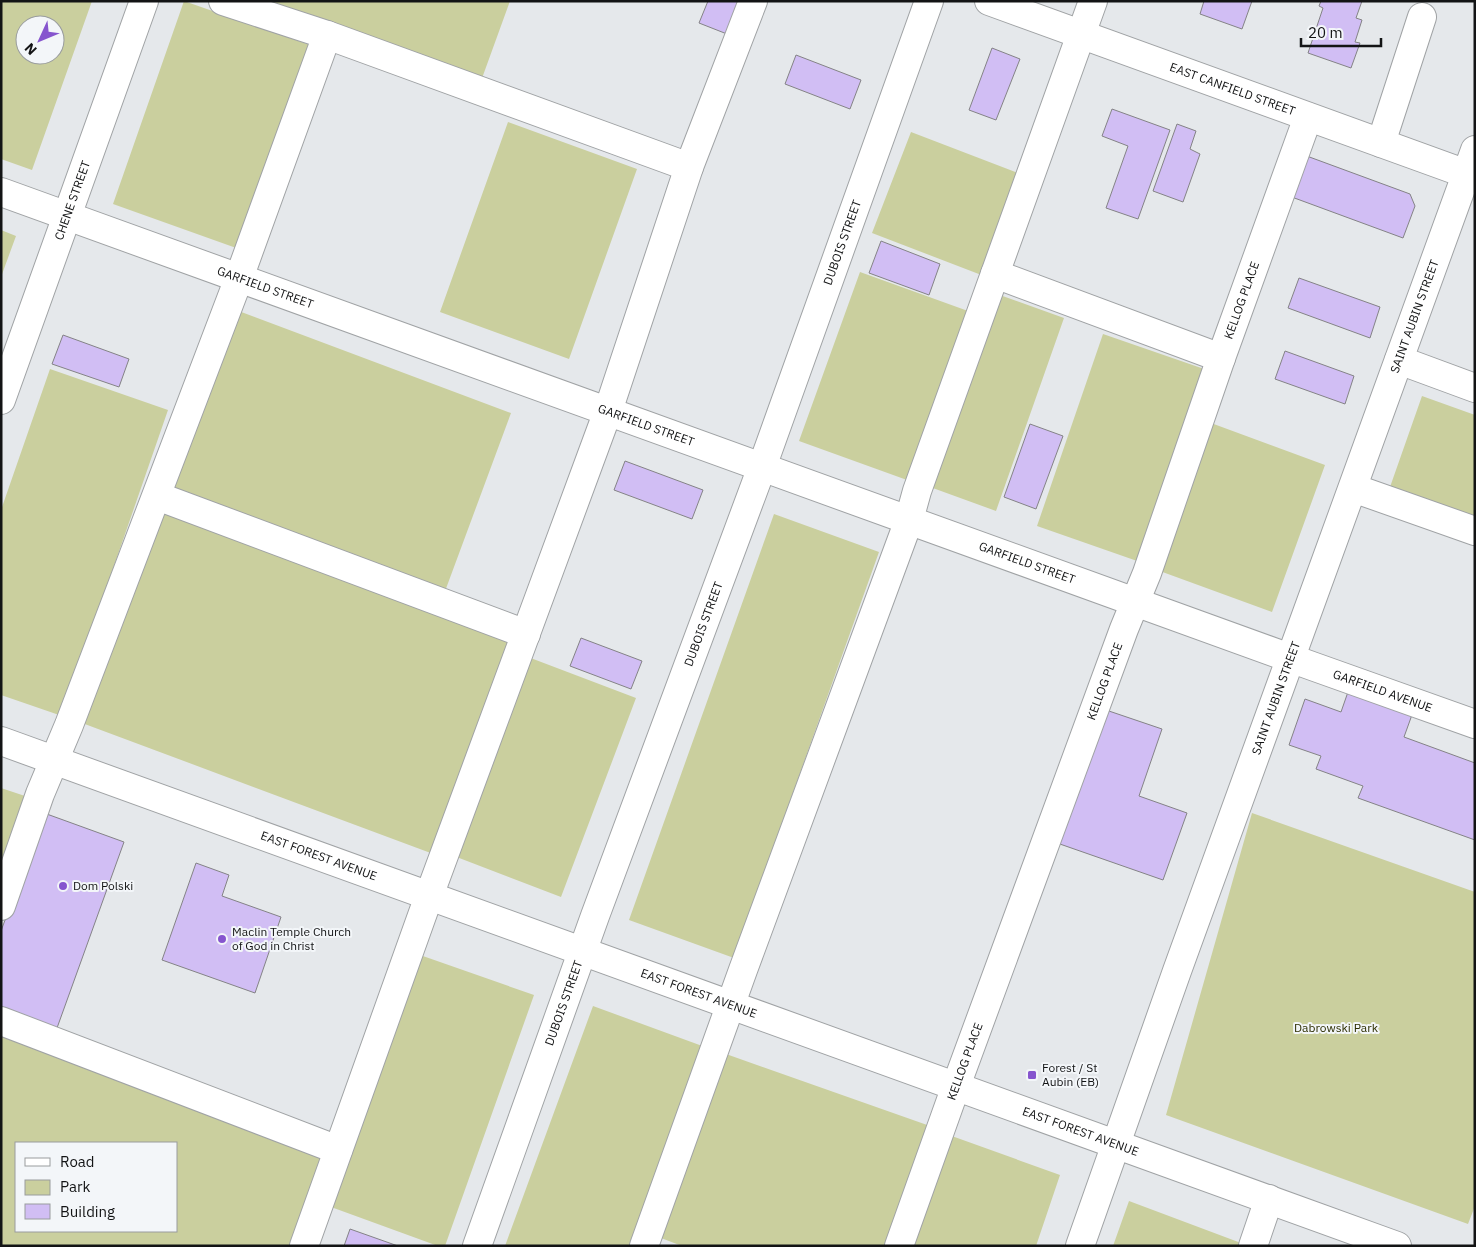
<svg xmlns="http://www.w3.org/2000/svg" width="1476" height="1247" viewBox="0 0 1476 1247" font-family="'IBM Plex Sans',sans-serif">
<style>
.green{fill:#cacf9e;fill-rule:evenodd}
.building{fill:#d1bef4;stroke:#848386}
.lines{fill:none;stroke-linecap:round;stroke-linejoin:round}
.minor-casing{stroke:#a0a3a5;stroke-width:30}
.major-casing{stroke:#a0a3a5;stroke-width:30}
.minor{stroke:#fff;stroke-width:28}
.major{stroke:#fff;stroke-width:28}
.poi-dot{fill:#8655ce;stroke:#f3f6f9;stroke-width:2}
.labels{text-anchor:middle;stroke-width:4;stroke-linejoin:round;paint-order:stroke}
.street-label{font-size:12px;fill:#131415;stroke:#f3f6f9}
.poi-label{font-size:12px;fill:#131415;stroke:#f3f6f9;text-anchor:start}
.park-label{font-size:12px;fill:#2c2e00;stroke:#f3f6f9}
</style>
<rect width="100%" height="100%" fill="#e5e8eb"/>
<!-- green -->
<path class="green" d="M1 1H92L32 170 1 159ZM25 25H55V55H25Z
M184 1 310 45 239 249 113 204Z
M259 1H510L481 81Z
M508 122 637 169 569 359 440 312Z
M911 132 1023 175 984 276 872 233Z
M1 230 16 236 1 277Z
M860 272 968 311 907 480 799 441Z
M997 294 1064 318 996 511 930 487Z
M236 310 511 413 444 594 169 491Z
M1103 334 1207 370 1140 562 1037 526Z
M50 369 168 410 62 716 1 695V510Z
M1422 396 1475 415V517L1390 487Z
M1211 423 1325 465 1272 612 1157 570Z
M160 510 515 642 436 855 82 723Z
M774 514 879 552 734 958 629 920Z
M528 657 636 698 561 897 454 856Z
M1 788 31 798 1 880Z
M1252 813 1475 892V1206L1468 1224 1166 1115Z
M420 955 534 995 445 1246H438L331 1207Z
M593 1006 705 1047 633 1246H505Z
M1 1036 322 1154 289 1246H1ZM16 1143H176V1231H16Z
M726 1054 930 1126 888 1246H682L661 1238Z
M949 1135 1060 1175 1036 1246H910Z
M1129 1201 1241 1243 1240 1246H1113Z"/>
<!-- building -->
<path class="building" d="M708 1H740L727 34 699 23Z
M1204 1H1252L1242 29 1200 14Z
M1321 1H1362L1356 18 1362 20 1355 42 1360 43 1351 68 1308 53 1323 8 1319 6Z
M992 48 1020 59 996 120 969 110Z
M796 55 861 80 850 109 785 84Z
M1112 109 1170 130 1138 219 1106 208 1128 146 1102 136Z
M1177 124 1196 131 1190 149 1200 154 1183 202 1153 191Z
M1304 155 1410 194 1415 206 1403 238 1289 196Z
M881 241 940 264 929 295 869 273Z
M1299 278 1380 307 1370 338 1288 308Z
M63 335 129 359 119 387 52 364Z
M1285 351 1354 376 1345 404 1275 379Z
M1030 424 1063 436 1036 509 1004 497Z
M625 461 703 490 692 519 614 490Z
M581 638 642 661 631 689 570 666Z
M1349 689 1413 712 1404 737 1475 763V840L1358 798 1363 786 1316 769 1321 756 1289 745 1305 699 1341 712Z
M1103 709 1162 729 1139 796 1187 813 1163 880 1057 843Z
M44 813 124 842 57 1028 1 1007V931Z
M196 863 229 875 222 896 281 917 255 993 162 960Z
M350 1229 398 1246H344Z"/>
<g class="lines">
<defs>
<g id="minor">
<path d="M223 1 327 35 689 167"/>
<path id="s1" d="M989 1 1475 177"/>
<path d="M1381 143 1422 17"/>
<path id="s2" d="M1 192 1312 666 1475 724"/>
<path d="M995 274 1221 358"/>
<path d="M1399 360 1475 388"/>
<path id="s3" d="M1 400 144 1"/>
<path d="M1353 488 1475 531"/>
<path d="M157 496 526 634"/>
<path d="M1 906 40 794 69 725 239 278 327 35"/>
<path d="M1 1021 338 1150"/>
<path d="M304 1246 429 896 608 411 689 167 753 1"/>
<path id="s4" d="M477 1246 595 916 762 467 929 1"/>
<path d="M644 1246 743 970 909 520 917 491 1093 1"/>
<path id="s5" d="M899 1246 956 1086 1124 629 1147 573 1221 358 1308 117"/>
<path id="s6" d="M1080 1246 1177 971 1475 150"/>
<path d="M1253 1246 1269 1199"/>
</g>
<g id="major">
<path id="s7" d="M1 741 1397 1246"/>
</g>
</defs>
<!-- minor casing -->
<use href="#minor" class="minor-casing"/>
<!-- major casing -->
<use href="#major" class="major-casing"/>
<!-- minor -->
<use href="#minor" class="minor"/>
<!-- major -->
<use href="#major" class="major"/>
</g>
<!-- markers -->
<g class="poi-dot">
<circle cx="63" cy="886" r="5"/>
<circle cx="222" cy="939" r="5"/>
<rect x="1027" y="1070" width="10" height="10" rx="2.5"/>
</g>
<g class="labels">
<!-- street labels -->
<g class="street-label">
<text dy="4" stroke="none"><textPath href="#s1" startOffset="259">EAST CANFIELD STREET</textPath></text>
<text dy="4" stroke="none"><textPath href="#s3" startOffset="212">CHENE STREET</textPath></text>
<text dy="4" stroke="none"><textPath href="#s4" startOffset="1068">DUBOIS STREET</textPath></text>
<text dy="4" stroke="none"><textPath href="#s2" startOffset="281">GARFIELD STREET</textPath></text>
<text dy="4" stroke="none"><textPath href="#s5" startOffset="1006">KELLOG PLACE</textPath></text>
<text dy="4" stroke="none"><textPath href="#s6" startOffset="988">SAINT AUBIN STREET</textPath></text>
<text dy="4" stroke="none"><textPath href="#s2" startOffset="686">GARFIELD STREET</textPath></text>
<text dy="4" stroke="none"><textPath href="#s2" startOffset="1091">GARFIELD STREET</textPath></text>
<text dy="4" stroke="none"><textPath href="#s4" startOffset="662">DUBOIS STREET</textPath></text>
<text dy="4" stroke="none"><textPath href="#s5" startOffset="601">KELLOG PLACE</textPath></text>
<text dy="4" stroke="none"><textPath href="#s2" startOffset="1469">GARFIELD AVENUE</textPath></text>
<text dy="4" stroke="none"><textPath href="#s6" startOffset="582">SAINT AUBIN STREET</textPath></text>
<text dy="4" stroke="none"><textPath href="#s7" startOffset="338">EAST FOREST AVENUE</textPath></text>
<text dy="4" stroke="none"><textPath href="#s7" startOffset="742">EAST FOREST AVENUE</textPath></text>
<text dy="4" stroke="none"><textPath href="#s4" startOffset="258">DUBOIS STREET</textPath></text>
<text dy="4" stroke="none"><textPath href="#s5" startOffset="196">KELLOG PLACE</textPath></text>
<text dy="4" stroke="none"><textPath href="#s7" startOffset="1148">EAST FOREST AVENUE</textPath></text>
</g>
<!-- poi labels -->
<g class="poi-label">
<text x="73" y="890">Dom Polski</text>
<text x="232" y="936">Maclin Temple Church<tspan x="232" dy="14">of God in Christ</tspan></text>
<text x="1042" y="1072">Forest / St<tspan x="1042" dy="14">Aubin (EB)</tspan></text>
</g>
<!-- park labels -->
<g class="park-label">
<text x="1336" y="1032">Dabrowski Park</text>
</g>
</g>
<!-- border -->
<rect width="1476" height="1247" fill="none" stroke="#131415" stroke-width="5"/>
<!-- legend -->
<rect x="15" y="1142" width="162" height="90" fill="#f3f6f9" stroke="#999c9e"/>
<rect x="25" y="1158" width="25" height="8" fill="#ffffff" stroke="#999c9e"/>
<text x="60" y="1167" font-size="15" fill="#131415">Road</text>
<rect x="25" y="1180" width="25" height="15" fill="#cacf9e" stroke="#999c9e"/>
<text x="60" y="1192" font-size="15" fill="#131415">Park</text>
<rect x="25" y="1204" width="25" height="15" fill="#d1bef4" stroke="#999c9e"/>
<text x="60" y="1217" font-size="15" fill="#131415">Building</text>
<!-- north arrow -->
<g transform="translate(40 40) rotate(226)"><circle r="24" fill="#f3f6f9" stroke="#999c9e"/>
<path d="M0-4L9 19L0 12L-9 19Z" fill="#8655ce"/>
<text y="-8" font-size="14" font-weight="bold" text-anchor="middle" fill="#131415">N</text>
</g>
<!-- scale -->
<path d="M1301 38v8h80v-8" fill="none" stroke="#131415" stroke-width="2.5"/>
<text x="1308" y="38" font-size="15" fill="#131415" stroke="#f3f6f9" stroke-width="4" paint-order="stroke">20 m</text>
</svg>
